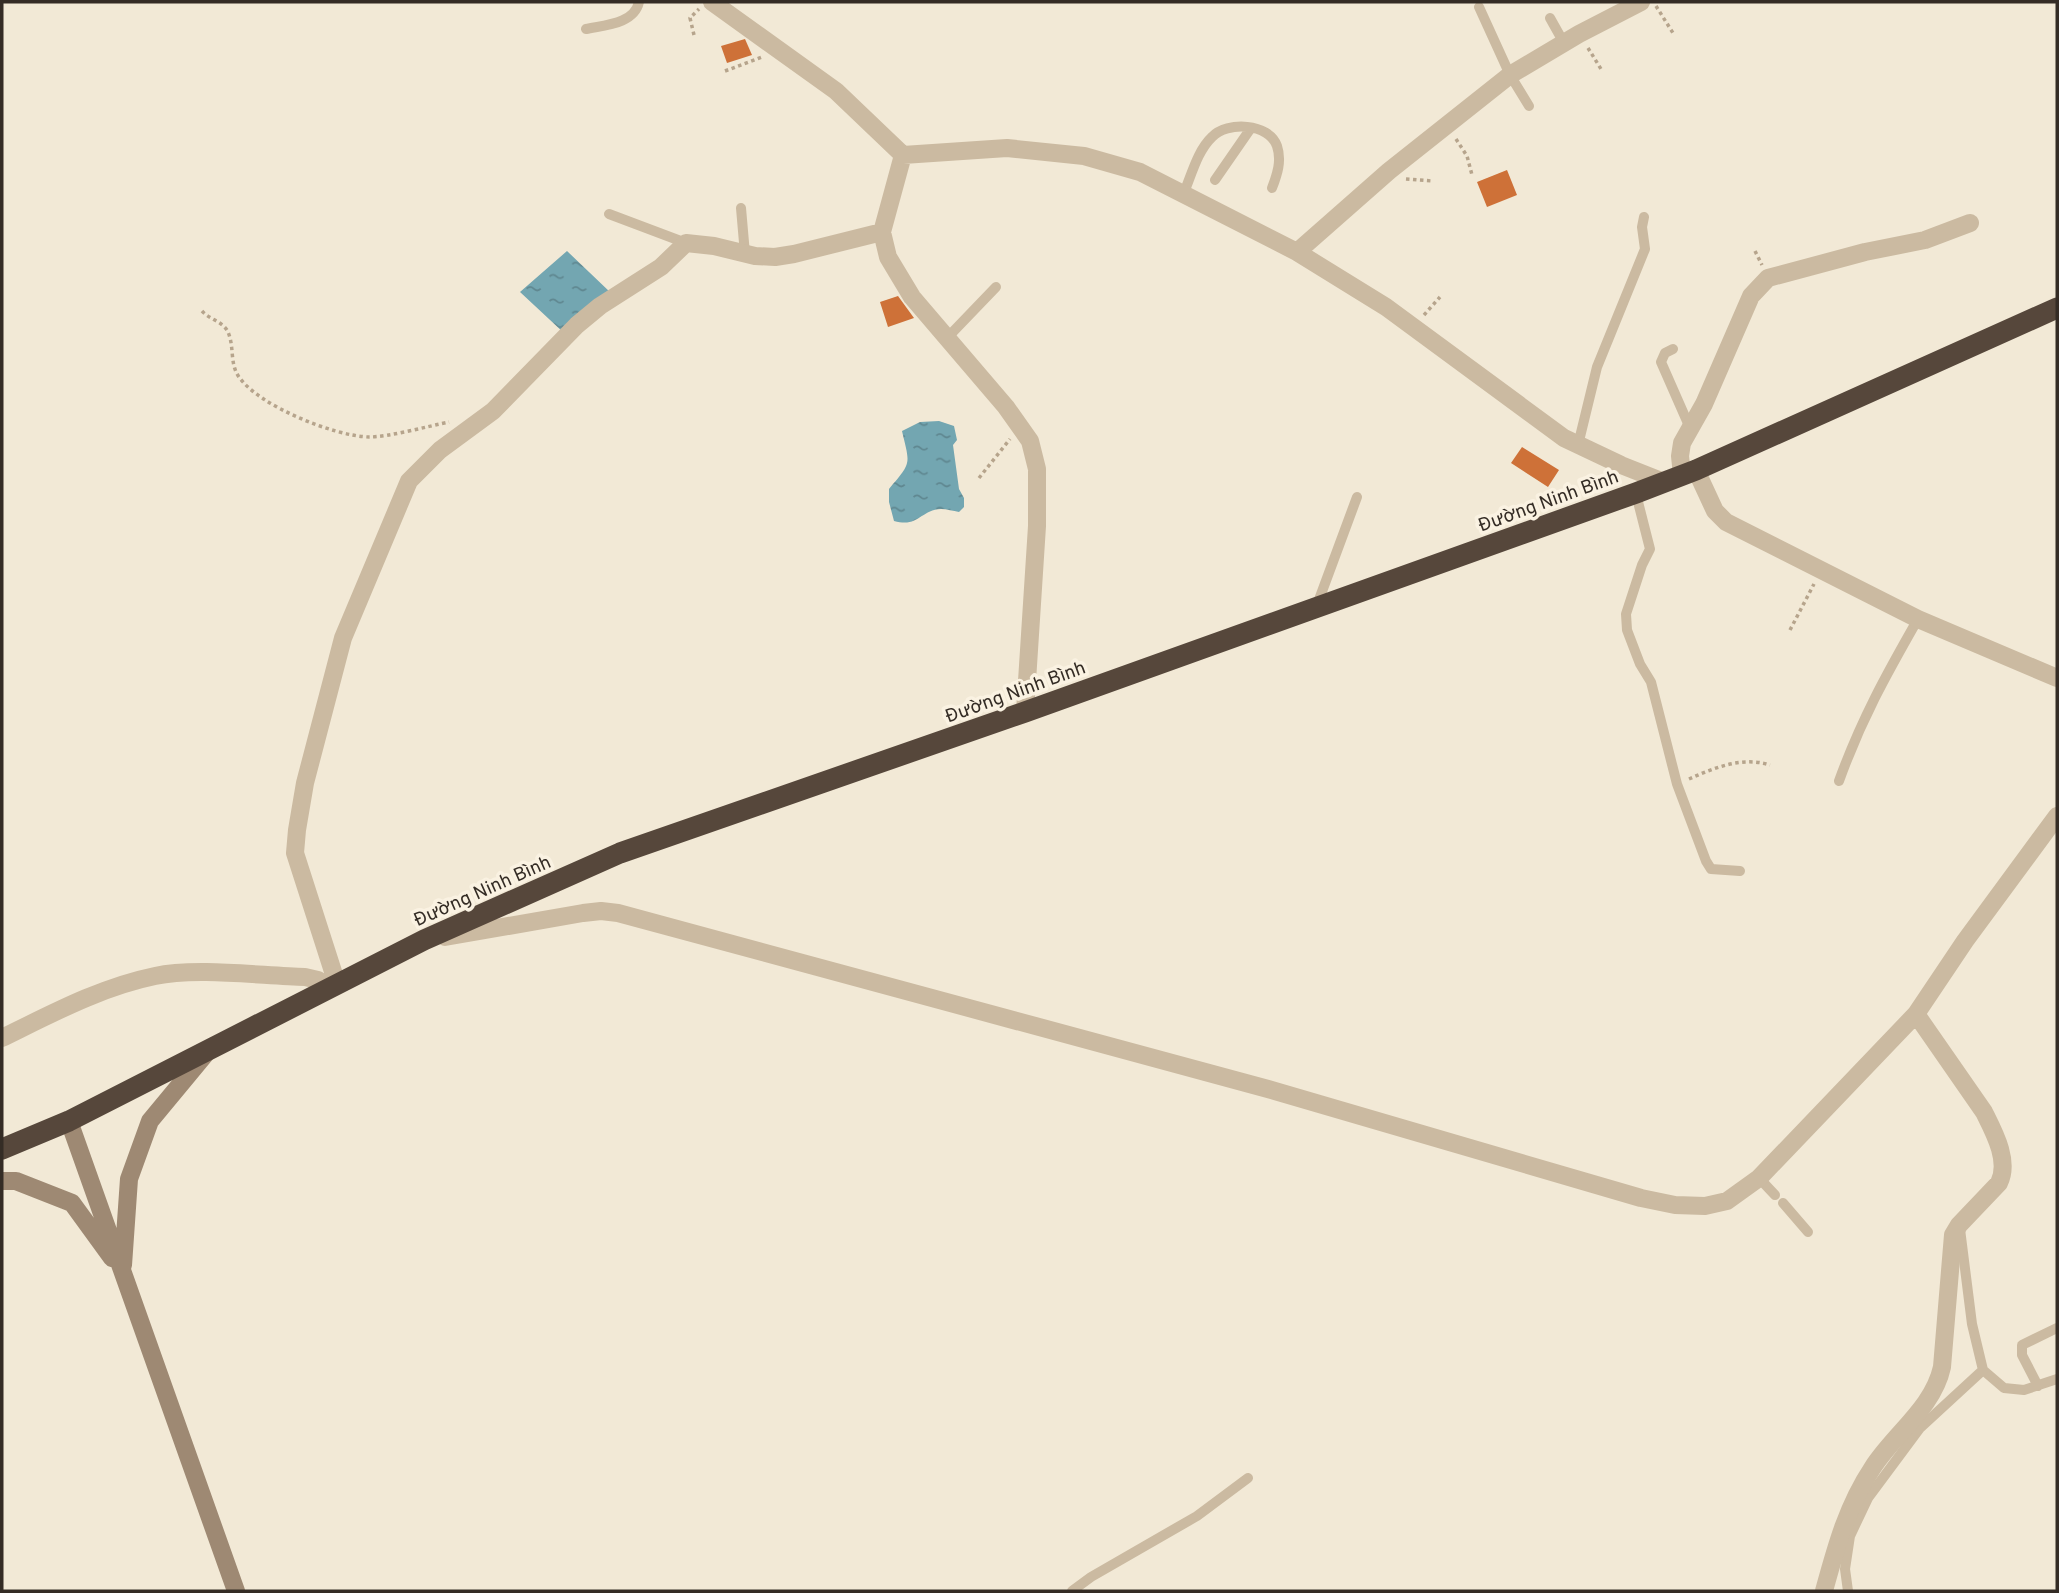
<svg xmlns="http://www.w3.org/2000/svg" width="2059" height="1593" viewBox="0 0 2059 1593" font-family="Overpass,sans-serif">
<style>
.water{fill:url(#water-ripples)}
.building{fill:#ce7138}
.lines{fill:none;stroke-linecap:round;stroke-linejoin:round}
.path{stroke:#b6a48c;stroke-width:3.5;stroke-dasharray:3.5 3.5;stroke-linecap:butt}
.lane{stroke:#cbbaa1;stroke-width:10}
.street{stroke:#cbbaa1;stroke-width:18}
.secondary{stroke:#9e8973;stroke-width:18}
.highway{stroke:#56473b;stroke-width:21}
.labels{text-anchor:middle;stroke-width:7;stroke-linejoin:round;paint-order:stroke}
.street-label{font-size:19px;fill:#342c25;stroke:#faf2e2}
</style>
<defs>
<pattern id="water-ripples" width="26" height="14" patternUnits="userSpaceOnUse" patternTransform="scale(1.75)"><rect width="26" height="14" fill="#73a6b1"/><path d="M2 4q2-2 4 0t4 0M15 11q2-2 4 0t4 0" fill="none" stroke="#5f8790"/></pattern>
</defs>
<rect width="100%" height="100%" fill="#f2e9d6"/>
<!-- water -->
<path class="water" d="M567 251 611 293 564 333 520 292Z
M939 421 954 426 957 440 953 445 959 489 964 498V507L959 512C953 511 947 509 941 509 920 510 919 528 894 521L889 502V489C912 462 910 465 902 431L920 422Z"/>
<!-- building -->
<path class="building" d="M745 39 752 55 727 63 721 46Z
M1507 170 1517 195 1487 207 1477 182Z
M898 296 914 318 888 327 880 302Z
M1522 447 1559 470 1548 487 1511 463Z"/>
<g class="lines">
<!-- path -->
<path class="path" d="M1656 6 1673 33
M694 35 690 18 699 9
M1588 48 1601 69
M725 71 762 57
M1456 139 1467 156 1472 175
M1406 179 1432 181
M1755 251 1762 265
M202 311C209 319 221 321 227 330 235 345 229 363 239 377 259 406 334 436 369 437 389 437 429 426 449 422
M1424 315 1440 297
M979 478 1010 439
M1790 630 1814 584
M1689 779C1714 768 1742 756 1770 765"/>
<!-- lane -->
<path class="lane" d="M1479 7 1510 75 1529 106
M1550 18 1564 43
M586 29C605 25 634 24 639 2
M1215 180 1251 128
M1183 195C1191 177 1197 151 1212 137 1227 121 1269 123 1277 146 1282 161 1277 175 1272 188
M741 208 745 254
M609 214 686 243
M947 338 996 287
M1673 349 1665 353 1661 362 1690 428
M1578 445 1597 367 1645 249 1642 227 1644 217
M1636 494 1650 549 1642 565 1626 614 1627 630 1640 664 1651 682 1677 784 1706 861 1711 869 1740 871
M1317 605 1357 497
M1839 781C1861 720 1886 675 1918 619
M1759 1178 1775 1195
M1783 1203 1808 1232
M1960 1229 1972 1324 1983 1370 2004 1388 2024 1390 2057 1379
M2038 1386 2022 1355V1345L2057 1328
M1072 1591 1091 1577 1197 1516 1248 1478
M1848 1591 1845 1569 1850 1536 1868 1498 1920 1428 1983 1370"/>
<!-- street -->
<path class="street" d="M712 2 836 91 903 155 1007 148 1084 156 1140 172 1297 252 1386 307 1564 438 1621 465 1664 482
M903 155 882 232 888 257 912 297 1006 407 1030 441 1037 469V526L1025 712
M1297 252 1389 171 1510 75 1579 34 1641 2
M1696 470 1715 511 1726 522 1918 619 2057 678
M1682 475 1680 456 1682 443 1704 404 1751 296 1768 278 1865 252 1925 240 1970 223
M445 937 583 913 601 911 618 913 1268 1089 1641 1198 1675 1205 1705 1206 1727 1201 1759 1178 1916 1014 1965 941 2057 816
M337 984 295 853 297 830 305 783 343 638 409 481 440 450 493 411 577 325 600 306 661 267 686 243 714 246 755 256 775 257 794 254 882 232
M2 1038C51 1014 101 987 155 976 196 967 262 976 305 977L318 980 327 988
M1824 1591C1836 1547 1847 1506 1873 1467 1895 1433 1933 1408 1942 1367L1953 1235 1959 1225 1999 1183C2010 1161 1994 1132 1984 1112L1916 1014"/>
<!-- secondary -->
<path class="secondary" d="M69 1121 236 1591
M2 1181H16L72 1203 112 1258
M123 1265 129 1179 150 1121 208 1051"/>
<!-- highway -->
<path class="highway" d="M2 1149 69 1121 424 940 620 853 1025 712 1636 493 1696 470 2057 308"/>
</g>
<g class="labels">
<!-- street labels -->
<g class="street-label">
<text transform="translate(1548 500) rotate(-20)" y="7">Đường Ninh Bình</text>
<text transform="translate(1015 691) rotate(-20)" y="7">Đường Ninh Bình</text>
<text transform="translate(482 890) rotate(-24)" y="7">Đường Ninh Bình</text>
</g>
</g>
<!-- border -->
<rect width="2059" height="1593" fill="none" stroke="#342c25" stroke-width="7"/>
</svg>
